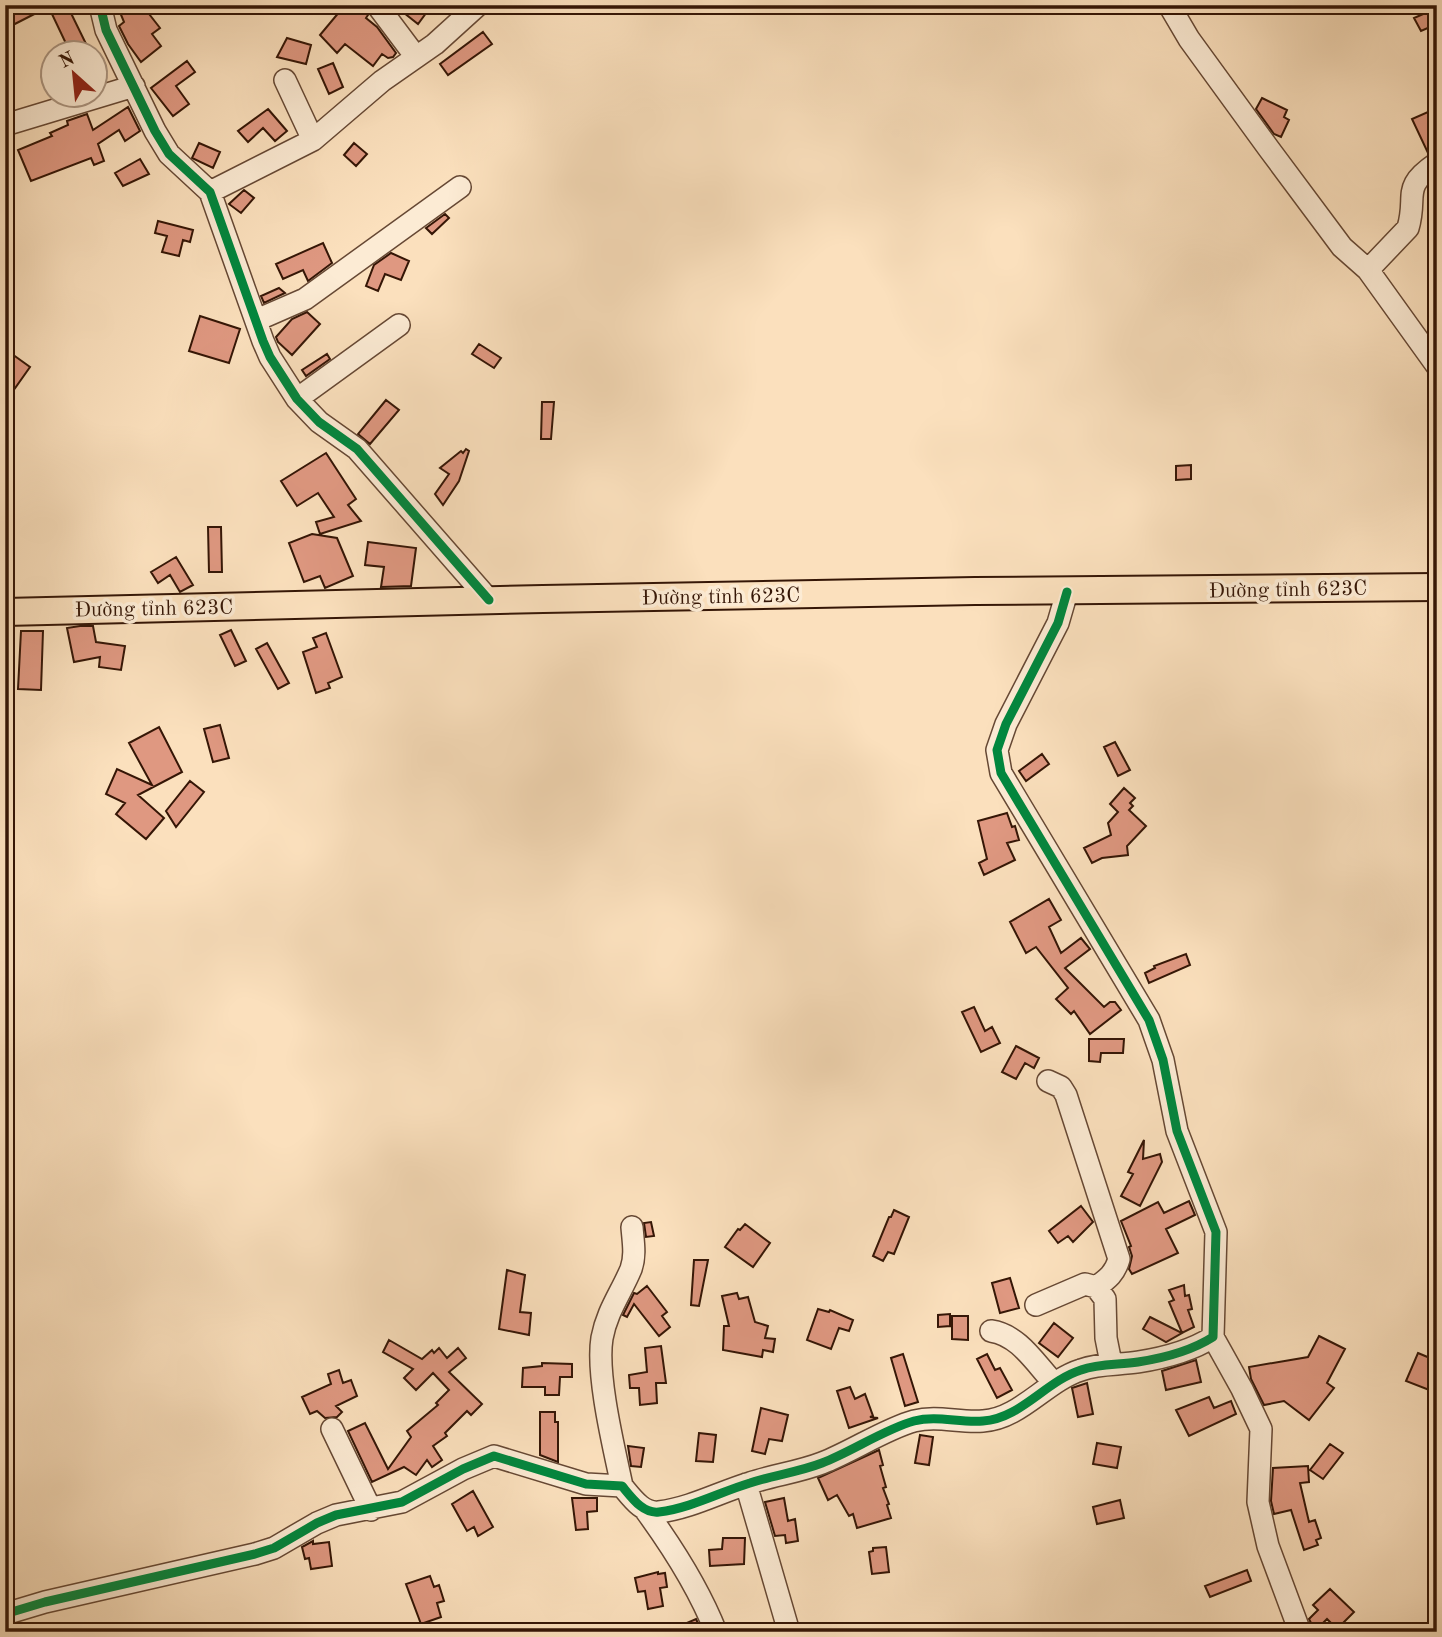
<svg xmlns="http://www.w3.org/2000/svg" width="1442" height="1637" viewBox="0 0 1442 1637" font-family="'Old Standard TT',serif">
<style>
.building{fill:#df9881;stroke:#351606;stroke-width:2}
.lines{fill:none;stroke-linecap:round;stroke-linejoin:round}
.minor-casing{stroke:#664834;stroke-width:24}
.major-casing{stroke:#351606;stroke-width:30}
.minor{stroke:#fcebd4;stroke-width:21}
.major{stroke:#fbe0bd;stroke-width:26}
.cycleway-casing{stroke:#fcebd4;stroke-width:13}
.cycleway{stroke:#00873e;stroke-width:9}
.labels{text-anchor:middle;stroke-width:7;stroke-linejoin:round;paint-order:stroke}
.street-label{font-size:21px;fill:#351606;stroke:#fcebd4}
</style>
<rect width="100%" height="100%" fill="#fbe0bd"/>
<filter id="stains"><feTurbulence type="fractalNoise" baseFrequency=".00286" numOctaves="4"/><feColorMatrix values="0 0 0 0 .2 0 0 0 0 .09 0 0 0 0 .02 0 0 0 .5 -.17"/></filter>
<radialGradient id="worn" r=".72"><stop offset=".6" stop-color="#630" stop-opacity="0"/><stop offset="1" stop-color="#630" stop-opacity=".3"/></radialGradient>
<!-- building -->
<path class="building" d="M5 5H52L5 29Z
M67 5 90 52H70L51 12Z
M117 5H142L160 28 152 34 161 46 141 62 128 44 119 26 124 22Z
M345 5H364L368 15 366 18 377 27 396 53 393 57 388 58 382 54 373 66 345 44 337 53 320 35Z
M394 5H432L418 24Z
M1437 8V24L1421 31 1414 18Z
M483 32 492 44 448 75 440 64Z
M287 38 311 45 306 64 277 57Z
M187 61 195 72 176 86 189 104 173 116 151 88Z
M333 63 343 87 329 94 318 69Z
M1262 98 1287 110 1284 117 1289 120 1281 137 1274 134 1256 109Z
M128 107 140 131 125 141 119 130 98 144 104 161 94 165 91 158 31 181 18 150 52 136 50 133 68 125 67 121 87 114 93 130Z
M1437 108V149L1428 153 1412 119Z
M268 109 287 131 275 141 263 128 248 142 238 131Z
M199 143 220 152 213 168 192 158Z
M354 143 367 154 356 166 344 155Z
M140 159 149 174 123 186 115 173Z
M244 190 254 198 241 213 229 204Z
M445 214 449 218 432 234 426 228Z
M158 221 193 230 190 242 183 240 179 256 162 252 167 236 155 233Z
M323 243 332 263 308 281 303 270 283 279 276 264Z
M391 253 409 261 401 280 385 274 378 291 366 286 374 265Z
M279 288 285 293 264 303 261 296Z
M307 312 320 324 292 355 278 342 276 337 292 319Z
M200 316 240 329 229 363 189 351Z
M479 344 501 358 494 368 472 354Z
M5 349 30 367 13 391 5 385Z
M327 354 330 359 306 376 302 370Z
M386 400 399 410 370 444 358 434Z
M542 402H554L551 439H541Z
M466 449 469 451 459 481 443 505 435 494 449 474 440 468 461 451 463 453Z
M326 453 356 499 348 505 361 521 320 534 316 522 334 517 318 493 297 506 281 481Z
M1191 465V479L1176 480V466Z
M208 527H221L222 572H209Z
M312 534 337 538 353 576 325 588 320 576 304 582 289 543Z
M368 542 416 548 411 586 381 587 384 567 365 565Z
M176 557 193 585 180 592 170 575 158 583 151 572Z
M80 626H93L96 642 125 646 121 670 99 667 100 657 74 662 67 628Z
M231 630 246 661 235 666 220 635Z
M21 631H43L41 690 18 689Z
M326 633 342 677 328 683 330 688 316 693 303 652 317 647 313 638Z
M267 643 289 683 278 689 256 649Z
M220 725 229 758 213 762 204 729Z
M159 727 182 772 138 795 164 818 146 839 116 814 125 803 106 794 117 769 152 785 129 743Z
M1115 742 1130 770 1118 776 1104 747Z
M1042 754 1049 764 1026 781 1019 771Z
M190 781 204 792 176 827 166 811Z
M1124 788 1135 798 1130 803 1133 806 1129 810 1146 826 1127 846 1128 855 1102 858 1092 863 1084 848 1111 835 1108 823 1118 812 1110 804Z
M1007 813 1012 827 1015 826 1019 840 1007 843 1015 860 984 875 979 863 987 859 978 821Z
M1049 899 1061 920 1049 927 1061 953 1081 938 1090 949 1065 968 1104 1007 1110 1002H1115L1121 1010 1090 1034 1074 1011 1071 1014 1056 999 1068 988 1036 947 1026 953 1010 922Z
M1186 954 1190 965 1149 983 1145 973 1155 968 1154 966Z
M974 1007 985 1031 992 1027 1000 1043 981 1052 962 1012Z
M1089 1039H1124L1123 1053H1101L1100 1062 1089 1061Z
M1016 1046 1039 1058 1034 1068 1025 1063 1016 1079 1002 1072Z
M1144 1140 1143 1159 1160 1154 1162 1162 1140 1206 1121 1196 1133 1174 1128 1172Z
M1189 1201 1195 1215 1166 1229 1178 1253 1132 1274 1129 1269 1132 1256 1129 1247 1131 1246 1121 1221 1158 1202 1164 1213Z
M1081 1206 1093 1222 1073 1242 1068 1236 1058 1243 1049 1231Z
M894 1210 909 1217 894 1254 888 1252 883 1261 873 1256 889 1217H891Z
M651 1222 654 1236 646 1237 644 1223Z
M745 1224 770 1243 753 1267 725 1247 738 1229 740 1230Z
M694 1260H708L699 1306 691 1305Z
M507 1270 525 1275 520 1312 531 1313 529 1335 499 1329Z
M1010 1278 1019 1308 1000 1313 992 1283Z
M1184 1285 1185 1296 1189 1295 1192 1309 1188 1310 1194 1327 1182 1333 1169 1302 1174 1300 1169 1290Z
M647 1286 667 1312 662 1316 670 1327 659 1336 634 1304 627 1317 623 1315 634 1293 637 1294Z
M737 1293 739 1299 748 1297 755 1322 768 1326 765 1338 775 1339 773 1352 763 1350 762 1357 723 1350 724 1326H729L722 1296Z
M818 1309 829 1312 830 1310 853 1320 849 1331 839 1328 831 1349 807 1340Z
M950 1314V1326L938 1327V1315Z
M952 1316H968V1340L952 1339Z
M1150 1317 1182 1333 1166 1342 1143 1329Z
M1054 1323 1073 1338 1058 1357 1039 1343Z
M1319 1336 1345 1349 1327 1383 1334 1388 1309 1420 1284 1401 1264 1405 1251 1379 1249 1367 1308 1357Z
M389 1340 422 1359 432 1350 434 1353 439 1348 447 1358 458 1348 466 1358 449 1372 482 1404 471 1415 467 1411 445 1433 447 1436 433 1446 442 1460 432 1467 427 1460 416 1475 404 1467 372 1482 348 1431 365 1423 388 1469 411 1437 407 1431 438 1405 436 1403 449 1390 433 1373 416 1390 404 1378 413 1369 383 1352Z
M661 1346 666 1383H656L657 1403 640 1405 639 1388H630L629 1375 647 1372 645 1348Z
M1418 1353 1437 1361V1393L1406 1381Z
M903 1354 918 1402 905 1406 891 1358Z
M987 1354 995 1370 1000 1368 1012 1390 997 1398 977 1359Z
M1196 1360 1201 1382 1166 1390 1162 1371Z
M542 1363 572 1364V1377H560L559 1395H545V1387H522L523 1368 542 1366Z
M339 1370 343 1383 351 1380 357 1396 336 1406 342 1412 337 1417 325 1418 317 1411 310 1414 302 1397 331 1384 328 1374Z
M1087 1383 1093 1414 1078 1417 1072 1388Z
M850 1387 855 1399 865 1394 873 1416 870 1417 878 1418 849 1428 837 1391Z
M1209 1397 1214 1408 1231 1401 1236 1414 1189 1436 1176 1410Z
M761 1408 788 1415 782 1441 769 1439 765 1454 752 1451Z
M540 1412H555V1422H558V1462L540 1455Z
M699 1433 716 1435 713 1462 696 1461Z
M920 1435 933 1437 929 1465 915 1463Z
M1097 1443 1121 1447 1117 1468 1093 1464Z
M1330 1444 1343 1453 1323 1479 1310 1470Z
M628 1446 644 1448 641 1467 631 1466Z
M879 1450 883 1465 880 1466 886 1487 883 1488 889 1504 887 1505 891 1518 857 1528 853 1514 849 1516 837 1495 828 1500 818 1478Z
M1308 1466 1309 1482 1300 1483 1309 1522 1315 1520 1321 1538 1316 1540 1318 1545 1304 1550 1291 1510 1274 1514 1271 1501 1273 1468Z
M473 1491 493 1527 478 1536 474 1527 467 1531 452 1504Z
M572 1498H597V1511L587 1512 588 1529 576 1530Z
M784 1498 788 1521 795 1519 798 1541 786 1543 785 1535 775 1536 765 1502Z
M1120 1500 1124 1518 1097 1524 1093 1507Z
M723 1538H745L744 1564 710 1566 709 1550 722 1549Z
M313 1541V1544L329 1542 332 1566 311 1569 309 1558 305 1559 302 1547Z
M886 1547 889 1572 872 1574 869 1552 873 1551V1548Z
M1247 1570 1251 1581 1210 1597 1205 1586Z
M658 1572V1574L665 1573 667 1587 660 1588 663 1606 648 1609 645 1591 638 1592 635 1578Z
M430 1576 434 1587 439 1585 444 1601 437 1603 441 1617 421 1624 406 1584Z
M1330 1589 1354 1612 1337 1629 1327 1619 1315 1631 1309 1619 1318 1610 1313 1605Z
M696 1619 702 1632H666Z"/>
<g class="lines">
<defs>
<path id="minor" d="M100 5 106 30 155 131 169 154 210 192 263 341 270 357 297 399 319 422 357 449 489 600
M377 5 416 57
M1169 5 1189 39 1269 149 1342 247 1368 270 1437 366
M285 80 313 140
M5 125 134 86
M210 192 313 140 382 81 435 44 478 5
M1368 270 1408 228C1418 194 1400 188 1437 163
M257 320 305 299 460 187
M297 399 399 325
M1048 1081 1061 1087 1066 1095 1119 1259C1115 1273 1108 1279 1096 1287
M1036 1305 1085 1284 1096 1287 1105 1299 1106 1338 1111 1363
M991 1331C1019 1335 1035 1363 1054 1383
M1213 1337 1242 1389 1261 1429 1258 1502 1268 1546 1300 1632
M332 1429 371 1510
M746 1484 789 1632
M622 1486C614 1448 596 1375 602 1338 607 1311 621 1293 631 1269 636 1255 633 1241 632 1227
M646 1511C673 1548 699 1589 716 1632
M5 1614 45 1602 255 1554 274 1548 317 1523 336 1515 402 1502 463 1469 494 1456 586 1484 622 1486C632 1498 643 1514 659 1512 691 1508 720 1492 750 1483 774 1475 799 1472 822 1463 851 1452 885 1429 914 1421 937 1415 959 1423 983 1421 1020 1419 1046 1381 1081 1370 1099 1363 1119 1365 1138 1362 1164 1358 1191 1351 1213 1337L1216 1232 1177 1131 1163 1060 1149 1020 1001 773 997 750 1006 724 1058 623 1067 592"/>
<path id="major" d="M5 612 543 599 975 591 1437 587"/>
</defs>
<!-- minor casing -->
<use href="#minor" class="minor-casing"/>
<!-- major casing -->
<use href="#major" class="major-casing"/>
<!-- minor -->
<use href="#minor" class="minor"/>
<!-- major -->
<use href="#major" class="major"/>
<defs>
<path id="cycleway" d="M100 5 106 30 155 131 169 154 210 192 263 341 270 357 297 399 319 422 357 449 489 600
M5 1614 45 1602 255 1554 274 1548 317 1523 336 1515 402 1502 463 1469 494 1456 586 1484 622 1486C632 1498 643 1514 659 1512 691 1508 720 1492 750 1483 774 1475 799 1472 822 1463 851 1452 885 1429 914 1421 937 1415 959 1423 983 1421 1020 1419 1046 1381 1081 1370 1099 1363 1119 1365 1138 1362 1164 1358 1191 1351 1213 1337L1216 1232 1177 1131 1163 1060 1149 1020 1001 773 997 750 1006 724 1058 623 1067 592"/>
</defs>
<!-- cycleway casing -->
<use href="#cycleway" class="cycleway-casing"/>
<!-- cycleway -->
<use href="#cycleway" class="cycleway"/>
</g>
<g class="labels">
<!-- street labels -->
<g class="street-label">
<text transform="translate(1288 589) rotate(-1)" y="7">Đường tỉnh 623C</text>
<text transform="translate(721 596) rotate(-1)" y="7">Đường tỉnh 623C</text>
<text transform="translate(154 608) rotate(-1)" y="7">Đường tỉnh 623C</text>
</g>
</g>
<!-- margin -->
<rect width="1442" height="1637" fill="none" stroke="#fbe0bd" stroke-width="28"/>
<rect x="7" y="7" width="1428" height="1623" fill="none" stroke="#351606" stroke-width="3.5"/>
<rect x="14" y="14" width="1414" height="1609" fill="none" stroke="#351606" stroke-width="2"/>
<!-- north arrow -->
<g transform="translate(74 74) rotate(333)"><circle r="33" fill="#fcebd4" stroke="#ac9682" stroke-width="2"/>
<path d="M0-5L12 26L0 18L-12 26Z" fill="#8f2418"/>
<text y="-10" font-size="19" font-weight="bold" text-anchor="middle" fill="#351606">N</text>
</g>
<rect width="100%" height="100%" filter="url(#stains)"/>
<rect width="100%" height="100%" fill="url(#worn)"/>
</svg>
